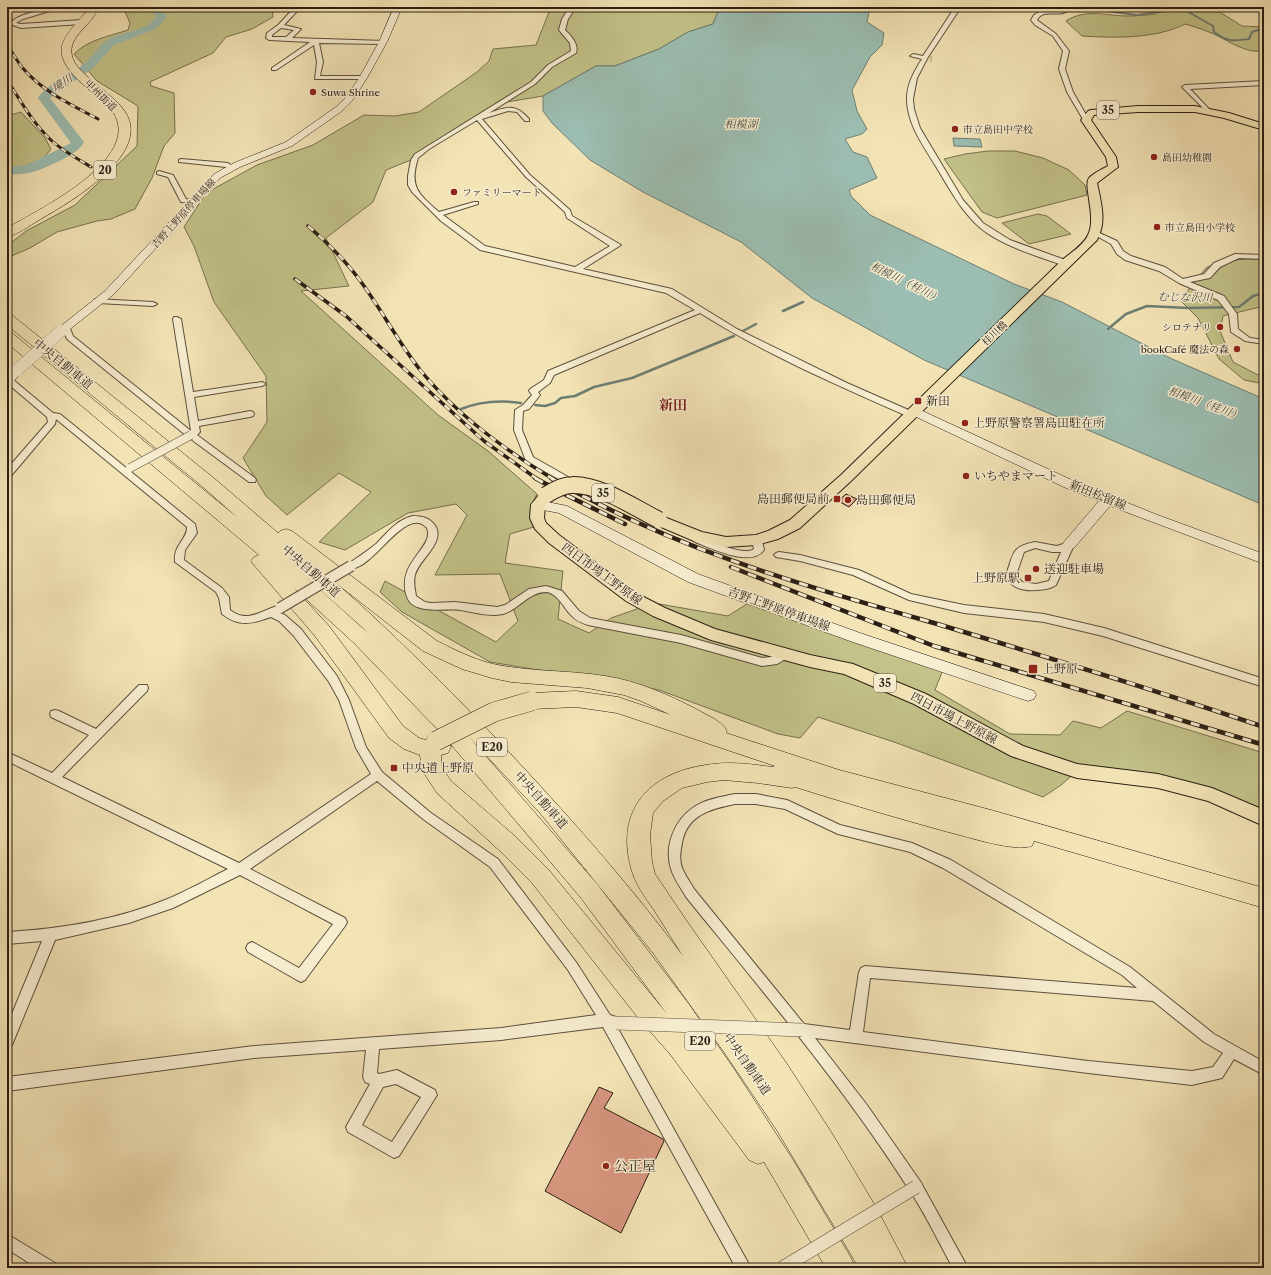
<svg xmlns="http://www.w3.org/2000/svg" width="1271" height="1275" viewBox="0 0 1271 1275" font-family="'Libre Caslon Text','Noto Serif JP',serif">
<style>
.green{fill:#c2c289;stroke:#76704f}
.water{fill:#9cbeb2;stroke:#6e7e73}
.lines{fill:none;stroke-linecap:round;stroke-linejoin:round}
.stream-far1{stroke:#6e7e73;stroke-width:2}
.stream{stroke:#6e7e73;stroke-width:2.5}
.river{fill:#9cbeb2;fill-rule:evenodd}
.building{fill:#d8967f;stroke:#2a1f15}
.street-tunnel{stroke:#cbbd96;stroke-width:6;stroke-dasharray:6 3;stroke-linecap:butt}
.street-casing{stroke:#5c503d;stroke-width:2}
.secondary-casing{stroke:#2a1f15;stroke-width:1}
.primary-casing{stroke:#2a1f15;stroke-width:2}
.highway-casing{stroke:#2a1f15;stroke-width:1}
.street{fill:#f7edd0;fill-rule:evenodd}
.secondary{fill:#f7edd0;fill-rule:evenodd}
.primary{fill:#f3e4b6;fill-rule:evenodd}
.highway{fill:#f3e4b6;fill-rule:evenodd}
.rail-far2-casing{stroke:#2a1f15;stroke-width:3}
.rail-far1-casing{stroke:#2a1f15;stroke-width:3.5}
.rail-casing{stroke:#2a1f15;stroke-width:4.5}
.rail-far2{stroke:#f7edd0;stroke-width:2;stroke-dasharray:5.5;stroke-linecap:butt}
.rail-far1{stroke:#f7edd0;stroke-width:2.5;stroke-dasharray:7;stroke-linecap:butt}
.rail{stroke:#f7edd0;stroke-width:3;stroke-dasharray:9;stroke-linecap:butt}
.street-bridge-far2-casing{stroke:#5c503d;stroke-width:9;stroke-linecap:butt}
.street-bridge-far1-casing{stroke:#5c503d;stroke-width:12;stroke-linecap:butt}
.street-bridge-casing{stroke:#5c503d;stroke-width:14;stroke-linecap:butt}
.secondary-bridge-casing{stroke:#2a1f15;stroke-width:12;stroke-linecap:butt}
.primary-bridge-casing{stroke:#2a1f15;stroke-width:18;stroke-linecap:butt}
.highway-bridge-casing{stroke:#2a1f15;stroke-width:20;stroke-linecap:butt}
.street-bridge-far2{stroke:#f7edd0;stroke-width:8}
.street-bridge-far1{stroke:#f7edd0;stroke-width:10}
.street-bridge{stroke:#f7edd0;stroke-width:13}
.secondary-bridge{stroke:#f7edd0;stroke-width:12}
.primary-bridge{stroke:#f3e4b6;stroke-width:16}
.highway-bridge{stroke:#f3e4b6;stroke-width:19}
.poi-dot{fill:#8f2418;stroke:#f7edd0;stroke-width:1.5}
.labels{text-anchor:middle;stroke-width:3;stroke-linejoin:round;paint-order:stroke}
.far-poi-label{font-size:10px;fill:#2a1f15;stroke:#f7edd0;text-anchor:start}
.far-street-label{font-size:10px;fill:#2a1f15;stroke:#f7edd0}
.far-water-label{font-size:11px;font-style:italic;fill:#4c4f44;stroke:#f7edd0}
.shield{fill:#f7edd0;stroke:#685d4d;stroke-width:1}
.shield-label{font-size:11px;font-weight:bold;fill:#2a1f15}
.street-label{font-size:12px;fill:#2a1f15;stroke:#f7edd0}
.poi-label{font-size:12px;fill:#2a1f15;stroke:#f7edd0;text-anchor:start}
.quarter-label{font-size:14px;font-weight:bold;fill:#7a1f14;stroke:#f7edd0}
.near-poi-label{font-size:14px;fill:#2a1f15;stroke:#f7edd0;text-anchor:start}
</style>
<rect width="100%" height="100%" fill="#f3e4b6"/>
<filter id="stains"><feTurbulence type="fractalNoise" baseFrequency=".005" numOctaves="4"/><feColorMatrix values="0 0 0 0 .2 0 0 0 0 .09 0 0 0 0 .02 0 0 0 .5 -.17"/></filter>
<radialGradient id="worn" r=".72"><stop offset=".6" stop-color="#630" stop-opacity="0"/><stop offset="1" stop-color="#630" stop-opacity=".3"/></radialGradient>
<!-- green -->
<path class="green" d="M123 7H272L273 17 252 29 226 37 213 53 150 82 151 86 174 93 175 133 164 146 152 178 135 209 111 219 97 221 57 232 30 248 7 258V248L11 243 26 231 75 205 137 146 138 106 97 81 74 54C87 40 110 36 128 30L130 23Z
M569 7H720L713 24 688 32 659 49 615 66H596L543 96 501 103 427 148 416 158 386 170 373 202 326 238 349 286 301 291 438 415 488 451 537 494C530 506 529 514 534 527L510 534 505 563 563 571 558 619 589 633 611 618 654 603 728 616 753 600 944 667 935 690 1010 734 1060 735 1073 721 1101 728 1127 711 1264 753V818L1212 795 1077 771 1061 785 1043 797 894 742 818 717 800 738 778 734 659 690 490 662 402 612 380 592 385 581 496 642 518 621 500 574 435 575 467 515 456 504 408 513 345 550 319 542 371 492 339 473 287 515 266 496 243 458 267 422 266 376 214 302 194 246 184 227 206 193 257 165 313 145 364 115 395 116 419 112 477 72 489 61 493 49 536 45 549 12Z
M1178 8 1201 9 1218 11 1242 26 1264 27V51C1244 54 1227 39 1209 32 1201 29 1193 26 1185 24 1156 39 1114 38 1082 36L1066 21C1086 8 1107 16 1128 16 1137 16 1147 15 1156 14V9Z
M21 112 45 138 51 149 43 159 7 173V116Z
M988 151H1015L1043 158 1069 170 1085 185 1087 195 997 218 982 212 944 159 965 154Z
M1038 214 1047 216 1071 234 1029 244 1002 223Z
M1246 259H1264V306L1223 316 1220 331 1233 362 1264 378V384L1244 380 1219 359 1198 318 1180 300 1206 268 1218 262Z"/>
<!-- water -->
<path class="water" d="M720 7H870L867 22 884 33 882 45 870 57 852 90 857 111 867 129 862 134 845 139 853 152 867 157 877 178 849 190 851 196 870 215 1014 284 1062 302 1170 358 1264 399V503L1261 504 924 360 812 298 741 242 643 192 590 160 552 123 543 111V96L596 66H615L659 49 688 32 713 24Z
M953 138 980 139 982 147 954 146Z"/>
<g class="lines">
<!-- stream-far1 -->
<path class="stream-far1" d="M990 7 1022 11H1045
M1061 11H1106L1137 15 1172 10H1185L1213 26 1214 32C1227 42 1233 41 1249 39L1252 32 1264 28"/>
<!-- stream -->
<path class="stream" d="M783 311 803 302
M1108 329 1126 314 1147 306 1188 308 1239 307 1253 296 1264 293
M743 331 756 324
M535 405 545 406 555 403 561 398 575 396 594 387 632 378 734 336
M461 409C481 401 500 400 521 403"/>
<!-- river -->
<path class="river" d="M151 7H161L167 17 156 29 114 45 92 69 50 98 84 142C81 153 44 169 33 172 25 174 15 174 7 175V167L27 165 71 143 38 98C46 85 72 74 85 63 94 56 99 44 109 39 125 31 145 32 156 17Z"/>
</g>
<!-- building -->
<path class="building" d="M846 494 857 499 849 507 838 501Z
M599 1087 613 1093 604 1108 663 1139 664 1141 621 1233 545 1191Z"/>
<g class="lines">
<!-- street-tunnel -->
<path class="street-tunnel" d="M921 57 932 59"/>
<defs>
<path id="street" d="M54 7H63L23 19 16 23 21 24 82 20 85 22 82 24 21 28 10 24C16 14 43 10 54 7Z
M295 7H301L284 25 301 29 292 38 385 41 386 42 383 44 319 43 323 62 320 76H363L366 78 365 79H315L317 62 314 45 276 70H272V68L310 42 269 40 266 38 267 33 278 25ZM281 28 294 30 286 37H272V35Z
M570 7H576L568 19 565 30C571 36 579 44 576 53L552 67 535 84 489 113C507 107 515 103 529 119V121H525L517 112 508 111 482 119 530 175 570 210 572 216 621 245 583 269 672 289 737 329 847 383 913 412 914 414 913 416H907C837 385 765 354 700 313L554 375 550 383 538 392 540 395 529 409 523 411 522 430 533 457 577 482 578 484 577 486H571L526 461 514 430 515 410 523 405 532 395 529 391 530 389 544 380 548 371 695 310 666 293 480 250 441 221 412 192 408 185V176L411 160 415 154 531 82 548 65 571 51 570 43 559 30 562 19ZM477 120 526 177 565 212 567 218 610 246 575 267 485 246 443 215 478 204V202H474L439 212C418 194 409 187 418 158L429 149Z
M955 7H961L928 57 917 78 913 99 914 109 920 128 963 200 983 223 1010 240 1068 261V265H1062C1037 256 1009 248 987 233 963 216 950 189 935 165 923 145 908 125 907 101 906 86 914 71 922 59L910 56 913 54 923 56Z
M1037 7 1058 11 1065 7H1071C1063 21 1044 6 1037 20L1056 34 1069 51 1065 69 1073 92 1089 120 1088 121H1084L1067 92 1059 69 1063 51 1053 36 1035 25 1031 20 1034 15 1041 11Z
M1264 81V85L1190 89 1209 109 1210 110 1207 112 1182 87 1185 85Z
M181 159 228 163 234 167 231 169 226 167 179 162V160Z
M159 171 173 175 186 199 194 201V203L181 202 168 177 157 174V172Z
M1095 231 1117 241 1123 251 1131 256 1165 267 1183 279 1204 274 1214 263 1235 254 1264 255V259L1239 258 1220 267 1210 278 1190 282 1224 296 1237 314 1238 329 1250 338 1264 340V344L1245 341 1231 332 1229 314 1218 300 1179 283 1159 271 1125 260 1117 254 1111 244 1093 234V232Z
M95 299 153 302 157 304 153 306 98 303H95Z
M174 317H177L181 319 193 392 262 382 266 384 262 386 194 397 198 421 250 411 253 412 254 414 253 416 250 417 199 426 200 432 197 435 255 478 256 480 255 482H249L188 437 67 339 62 328 63 326H69L73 336 191 431 173 319Z
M7 378H11L53 413 60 414 195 524 197 533 185 550 184 560 222 588 229 597 230 610C247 623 259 612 277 606L280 607 282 610 280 613 285 615 301 629 337 676 349 700 366 747 382 772 431 813 498 859 576 962 610 1015 616 1017 617 1021 616 1025 751 1268H736L603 1027 501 1040 379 1049 377 1073 379 1074 397 1070 435 1090 437 1095 399 1156 394 1158 348 1132 346 1127 370 1084 365 1082 363 1077 366 1050 254 1058 7 1091V1077L254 1046 501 1028 596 1015 568 970 490 867 423 819 377 781 250 869 345 918 347 922 345 926 305 980 301 982 297 980 248 952 246 948 248 944 252 942 256 944 299 968 333 924 240 875 173 908 129 923 55 940 12 1045 7 1047V1026L42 941 7 944V932C60 929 116 920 165 900 187 891 208 879 228 869L7 761V752L52 773 89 735 51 717 50 714 51 711 55 710 59 711 96 729 139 685H147L148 688 147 691 62 777 239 863 371 774 356 748 339 700 329 682 293 635 279 621 271 617C251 624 239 627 222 614L219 598 216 592 175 562C173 545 187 540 187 527L56 419 55 424 10 477 7 478V469L48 422 47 417 7 383ZM396 1084 421 1097 392 1142 362 1125 383 1087Z
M413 516C420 516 428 517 433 523 449 540 419 559 415 575 413 582 415 589 416 596L425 602 431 603 455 602 497 607 505 605 529 589 546 586 562 591 579 611 590 618 681 635 762 658 771 657 785 650 789 651 790 654 789 657 777 664 762 666 681 643 588 625C582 623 576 621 572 616 564 609 558 593 546 592 529 592 518 610 503 614 488 617 474 612 460 610 446 608 413 615 407 597 395 562 435 548 427 528 405 503 371 575 348 568L346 566 348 564C357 558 367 551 376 544 388 532 396 520 413 516Z
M698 537C710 540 744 557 754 549L752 540 757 537 762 540 764 550C751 568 711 548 695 542L693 540 695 538Z
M1035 542 1057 546 1069 542 1074 545 1056 585C1048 591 1025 592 1016 587 1011 585 1008 580 1006 575 1014 554 1010 547 1035 542ZM1035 548 1052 552H1061L1049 581 1036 584 1022 582 1016 575 1024 552Z
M779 552 800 555 859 570 911 594 964 605 1044 614 1104 628 1264 679V687L1103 636 1044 622 964 613 909 600 853 575 800 561 776 557 774 555 776 553Z
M735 794H756L787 800 840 825 912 843 951 860 1130 967 1214 1034 1264 1062V1075L1234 1059 1222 1078 1192 1085 1088 1073 815 1038 867 1105 920 1181 968 1268H953C940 1245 929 1221 915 1199 848 1092 765 994 686 897 681 888 674 879 671 869 664 847 674 820 694 807 706 799 721 797 735 794ZM735 804H756L785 809 838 834 910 852 943 868 1122 975 1137 988 865 966 861 968 859 972 850 1030 804 1024 694 889C691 883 686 877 683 870 679 862 680 852 682 843 687 815 710 809 735 804ZM870 978 1153 1001 1204 1042 1223 1053 1213 1067 1192 1071 1088 1061 863 1032Z
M7 1234 55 1263 57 1268H37L7 1249Z"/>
<path id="secondary" d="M394 7H402L387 42 367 78 352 101 342 111 292 146 240 167 220 178 113 295 65 333H57L55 331 57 329 105 291 214 174 234 163 286 142 336 107 346 97 359 78 379 42Z
M17 366 21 367 23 370 11 385 7 386V374L13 367Z
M914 407 1076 482 1155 514 1264 554V564L1110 506 1074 548 1069 550 1064 548 1062 545 1064 542 1099 501 1066 488 910 414 908 411 910 408Z
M538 500 567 506 698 574 860 633 1034 691 1036 695 1034 699 1028 701 1022 699 850 641 688 582 559 513 533 508 531 505 533 502Z"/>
<path id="primary" d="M1138 106H1195L1229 113 1264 124V130L1224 118 1195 112H1138L1094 115 1091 120 1116 157 1118 167 1097 183C1101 202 1107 222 1097 240L851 481 800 528 778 539 757 545 726 547 694 541 654 524 652 520 654 516 659 515 702 532 726 537 756 535 768 531 790 520 841 475 1061 261C1070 253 1083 246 1088 235 1097 218 1083 186 1089 178 1094 173 1102 169 1108 166L1106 157 1081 120 1088 111 1091 110Z
M546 490 551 492 553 495 545 506 544 518 546 523 559 535 636 593 665 608 715 629 810 655 853 664 926 694 1023 746 1077 764 1158 774 1212 788 1264 810V826L1208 801 1158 788 1077 778 1011 756 914 704 844 674 810 667 711 640 653 616 626 601 549 543 535 529 530 518 531 505 541 492Z"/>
<path id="highway" d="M88 7H98C94 25 67 35 72 56 76 75 116 94 127 115 149 157 67 204 39 220 29 226 18 234 7 237V228C38 210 144 159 113 112 98 93 50 68 64 40 70 29 79 20 87 11Z
M7 314 12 315 215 479 278 533 280 531 286 529 292 531 437 641C455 650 473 659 493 664 530 672 568 670 605 676 638 681 669 695 698 710 708 716 722 721 727 731L726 733 839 770 991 810 1264 888V908L1034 841 1032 846C1013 852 969 837 948 832 897 818 846 803 795 787L792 788 758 783 724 780 707 782 682 788 663 801 653 813 650 835 652 862 655 874 686 920 787 1064 833 1135 877 1209 908 1268H859L778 1132 724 1052 653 953 540 813 469 737 597 884 688 1003 734 1069 793 1160 851 1258 855 1268H826L764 1162 758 1164 749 1160 670 1054 639 1019 532 883 500 851 437 793 422 770 420 755 404 749 389 738 315 636 254 565 251 561 254 557 259 555 7 343V332L12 333 238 518 203 487 7 325ZM302 574 362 627 423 688 368 633ZM336 583 423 651 462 669 492 678 511 682 587 688 624 695 641 701 671 715 618 697 576 691 532 693 525 696 522 701 525 706 532 709 576 707 617 713 775 766 772 767C751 764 728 761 706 765 650 773 615 809 631 868 635 884 645 897 654 910 664 925 673 941 683 956 624 877 558 804 490 732 440 681 390 630 336 583ZM294 588 354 643 443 735 436 733 429 735 426 740 419 738 403 726 329 626ZM448 741 581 898 667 1014 548 869 516 837 451 781 442 768 441 755 448 753 451 747Z"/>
</defs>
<!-- street casing -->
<use href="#street" class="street-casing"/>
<!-- secondary casing -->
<use href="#secondary" class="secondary-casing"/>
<!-- primary casing -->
<use href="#primary" class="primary-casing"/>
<!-- highway casing -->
<use href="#highway" class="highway-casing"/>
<!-- street -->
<use href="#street" class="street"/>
<!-- secondary -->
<use href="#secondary" class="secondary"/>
<!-- primary -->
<use href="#primary" class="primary"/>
<!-- highway -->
<use href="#highway" class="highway"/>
<defs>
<path id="rail-far2" d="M7 45C12 52 16 59 21 66 40 90 71 105 98 119
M7 80C21 101 33 124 52 141 63 151 78 159 91 167"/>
<path id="rail-far1" d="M308 226C329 244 348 263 364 286 384 314 400 345 421 371 457 415 505 450 553 479
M295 279 346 316 484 441 537 479"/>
<path id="rail" d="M535 478 568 496 625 524
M551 478C670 548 802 585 934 623 1044 656 1155 690 1264 727
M731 567 934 646 1264 745"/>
</defs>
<!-- rail-far2 casing -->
<use href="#rail-far2" class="rail-far2-casing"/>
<!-- rail-far1 casing -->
<use href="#rail-far1" class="rail-far1-casing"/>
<!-- rail casing -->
<use href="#rail" class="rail-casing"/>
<!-- rail-far2 -->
<use href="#rail-far2" class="rail-far2"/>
<!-- rail-far1 -->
<use href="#rail-far1" class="rail-far1"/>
<!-- rail -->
<use href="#rail" class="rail"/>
<defs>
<path id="street-bridge-far2" d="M130 468 191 435"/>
<path id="street-bridge-far1" d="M280 608 351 566"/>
<path id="street-bridge" d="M616 1023 802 1030
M782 1268 916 1187"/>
<path id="secondary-bridge" d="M17 370 61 331"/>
<path id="primary-bridge" d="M546 495C554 490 563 485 572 485 600 484 635 508 659 520"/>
<path id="highway-bridge" d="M436 741 494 712 532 701"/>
</defs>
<!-- street-bridge-far2 casing -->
<use href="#street-bridge-far2" class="street-bridge-far2-casing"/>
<!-- street-bridge-far1 casing -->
<use href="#street-bridge-far1" class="street-bridge-far1-casing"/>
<!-- street-bridge casing -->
<use href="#street-bridge" class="street-bridge-casing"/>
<!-- secondary-bridge casing -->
<use href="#secondary-bridge" class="secondary-bridge-casing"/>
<!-- primary-bridge casing -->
<use href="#primary-bridge" class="primary-bridge-casing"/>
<!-- highway-bridge casing -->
<use href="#highway-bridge" class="highway-bridge-casing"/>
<!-- street-bridge-far2 -->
<use href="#street-bridge-far2" class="street-bridge-far2"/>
<!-- street-bridge-far1 -->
<use href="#street-bridge-far1" class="street-bridge-far1"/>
<!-- street-bridge -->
<use href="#street-bridge" class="street-bridge"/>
<!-- secondary-bridge -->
<use href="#secondary-bridge" class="secondary-bridge"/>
<!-- primary-bridge -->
<use href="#primary-bridge" class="primary-bridge"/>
<!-- highway-bridge -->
<use href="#highway-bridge" class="highway-bridge"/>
</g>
<!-- markers -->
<g class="poi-dot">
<circle cx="313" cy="92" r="4"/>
<circle cx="955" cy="129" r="4"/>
<circle cx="1154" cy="157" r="4"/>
<circle cx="454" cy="192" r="4"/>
<circle cx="1157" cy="227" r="4"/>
<circle cx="1220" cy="327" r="4"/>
<circle cx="1237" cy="349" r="4"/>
<rect x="914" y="397" width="8" height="8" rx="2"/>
<circle cx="965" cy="423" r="4"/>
<circle cx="966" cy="476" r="4"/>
<rect x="833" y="495" width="8" height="8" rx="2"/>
<circle cx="848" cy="500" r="4"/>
<circle cx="1036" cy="569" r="4"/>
<rect x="1024" y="574" width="8" height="8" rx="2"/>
<rect x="1028" y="664" width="10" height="10" rx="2"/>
<rect x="390" y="764" width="8" height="8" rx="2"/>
<circle cx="606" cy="1166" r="4"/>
</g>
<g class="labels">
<!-- far-poi labels -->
<g class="far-poi-label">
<text x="321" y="96">Suwa Shrine</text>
<text x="963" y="133">市立島田中学校</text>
<text x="1162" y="161">島田幼稚園</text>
<text x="462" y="196">ファミリーマート</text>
<text x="1165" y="231">市立島田小学校</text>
<text x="1212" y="331" text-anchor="end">シロテナリ</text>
<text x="1229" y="353" text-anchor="end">bookCafé 魔法の森</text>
</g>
<!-- far-street labels -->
<g class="far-street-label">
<text transform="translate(101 95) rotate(44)" y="4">甲州街道</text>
<text transform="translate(183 213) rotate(-48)" y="4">吉野上野原停車場線</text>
<text transform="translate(994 333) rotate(-44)" y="4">桂川橋</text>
</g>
<!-- far-water labels -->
<g class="far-water-label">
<text transform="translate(62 83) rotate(-34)" y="4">境川</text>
<text x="741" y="128">相模湖</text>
<text transform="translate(906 282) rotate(26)" y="4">相模川（桂川）</text>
<text transform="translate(1185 297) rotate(1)" y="4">むじな沢川</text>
<text transform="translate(1205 403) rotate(20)" y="4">相模川（桂川）</text>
</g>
<!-- shield labels -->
<g class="shield">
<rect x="1097" y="101" width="22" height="18" rx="3"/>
<rect x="94" y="161" width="22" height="18" rx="3"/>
<rect x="592" y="484" width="22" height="18" rx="3"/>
<rect x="874" y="674" width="22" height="18" rx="3"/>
<rect x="477" y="738" width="30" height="18" rx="3"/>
<rect x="685" y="1032" width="30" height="18" rx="3"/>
</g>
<g class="shield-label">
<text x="1108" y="114">35</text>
<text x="105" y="174">20</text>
<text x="603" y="497">35</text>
<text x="885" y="687">35</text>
<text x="492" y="751">E20</text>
<text x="700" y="1045">E20</text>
</g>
<!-- street labels -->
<g class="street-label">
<text transform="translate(63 364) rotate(39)" y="4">中央自動車道</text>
<text transform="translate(1098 495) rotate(22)" y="4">新田松留線</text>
<text transform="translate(311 571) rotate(41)" y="4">中央自動車道</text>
<text transform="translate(602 574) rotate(36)" y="4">四日市場上野原線</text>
<text transform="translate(779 609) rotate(20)" y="4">吉野上野原停車場線</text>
<text transform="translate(954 718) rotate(28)" y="4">四日市場上野原線</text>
<text transform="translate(541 800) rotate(48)" y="4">中央自動車道</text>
<text transform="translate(747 1064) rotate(55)" y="4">中央自動車道</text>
</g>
<!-- poi labels -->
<g class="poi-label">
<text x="926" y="405">新田</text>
<text x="973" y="427">上野原警察署島田駐在所</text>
<text x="974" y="480">いちやまマート</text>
<text x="829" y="503" text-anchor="end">島田郵便局前</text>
<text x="856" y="504">島田郵便局</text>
<text x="1044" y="573">送迎駐車場</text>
<text x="1020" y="582" text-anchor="end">上野原駅</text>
<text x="1042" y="673">上野原</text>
<text x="402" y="772">中央道上野原</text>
</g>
<!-- quarter labels -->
<g class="quarter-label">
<text x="673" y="410">新田</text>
</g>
<!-- near-poi labels -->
<g class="near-poi-label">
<text x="614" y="1171">公正屋</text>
</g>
</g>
<!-- margin -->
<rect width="1271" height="1275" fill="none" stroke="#f3e4b6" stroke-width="24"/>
<rect x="8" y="8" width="1255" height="1259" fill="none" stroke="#2a1f15" stroke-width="2"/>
<rect x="12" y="12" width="1247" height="1251" fill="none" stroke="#2a1f15"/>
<rect width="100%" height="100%" filter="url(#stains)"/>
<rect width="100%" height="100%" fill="url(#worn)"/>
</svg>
